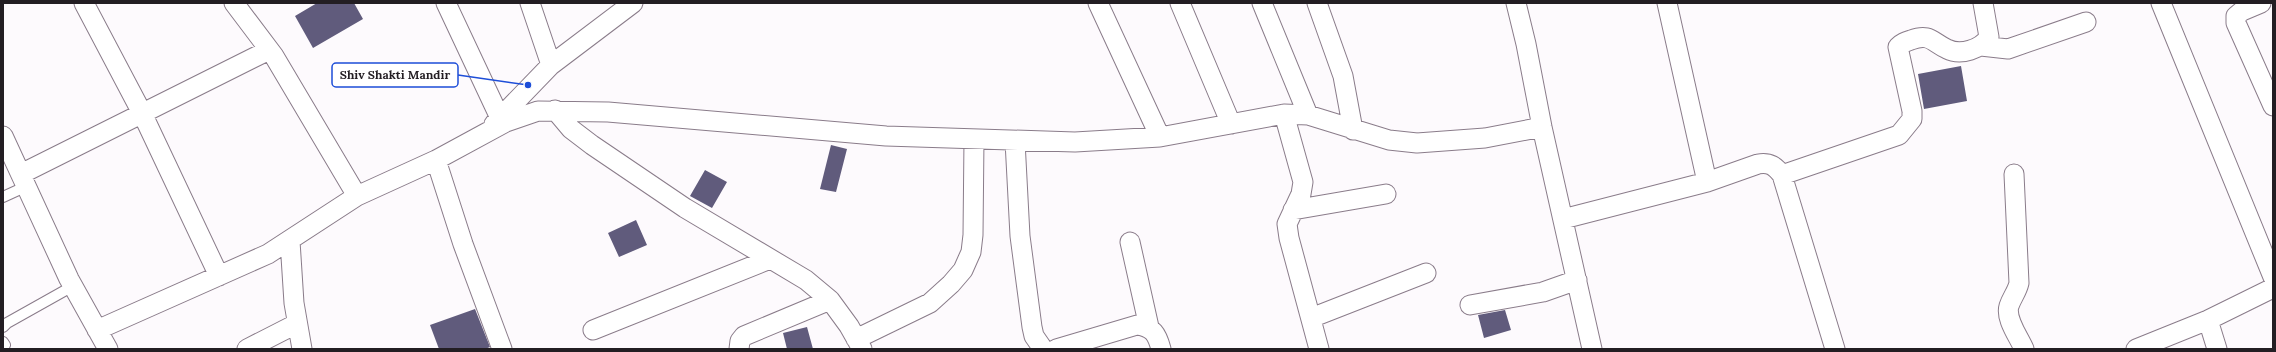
<svg xmlns="http://www.w3.org/2000/svg" width="2276" height="352" viewBox="0 0 2276 352" font-family="Lora,serif">
<style>
.building{fill:#605b7c}
.lines{fill:none;stroke-linecap:round;stroke-linejoin:round}
.service-casing{stroke:#8a7c8a;stroke-width:12}
.minor-casing{stroke:#8a7c8a;stroke-width:21}
.service{stroke:#fff;stroke-width:10}
.minor{stroke:#fff;stroke-width:19}
.leader{fill:none;stroke:#1d4ed8;stroke-width:1.5}
.callout-dot{fill:#1d4ed8;stroke:#fff;stroke-width:1.5}
.callout{fill:#fff;stroke:#1d4ed8;stroke-width:1.5}
.callout-label{font-size:12px;text-anchor:middle;font-weight:bold;fill:#231e23}
</style>
<rect width="100%" height="100%" fill="#fdfafd"/>
<!-- building -->
<path class="building" d="M317 3H354L363 19 313 48 295 16Z
M1961 66 1967 101 1924 109 1918 74Z
M831 145 847 149 836 192 820 189Z
M705 170 727 182 712 208 690 196Z
M636 220 647 245 619 257 608 233Z
M475 309 490 347 485 349H439L430 325Z
M1505 310 1511 330 1484 338 1478 315Z
M807 327 813 349H787L783 333Z"/>
<g class="lines">
<defs>
<path id="service" d="M3 197 27 186
M3 327 7 323 73 286
M3 342 5 345"/>
<path id="minor" d="M84 3 142 113 219 276
M234 3 274 56 357 196
M446 3 500 118
M530 3 551 65
M1098 3 1160 137
M1180 3 1231 124
M1262 3 1308 115
M1317 3 1343 76 1353 130
M1516 3 1526 44 1542 127 1592 349
M1667 3 1707 182
M2161 3 2273 277
M2261 3 2242 11 2236 16V23L2273 106
M1981 46 2008 49 2086 22
M555 110 571 129 592 145 685 208 806 280 830 300 849 326 862 349
M1284 114 1303 182 1301 194 1287 224 1289 238 1319 349
M494 124 551 65 633 3
M3 136 69 279 108 349
M1015 141 1020 236 1032 327 1034 336 1043 349
M436 160 463 244 502 349
M21 174 269 50
M2014 174 2019 283C2017 292 2012 297 2009 306 2005 319 2019 337 2024 349
M1782 175 1899 135 1912 119V111L1898 47C1902 43 1905 42 1911 40 1930 33 1932 42 1947 49 1961 56 1981 49 1989 37L1983 3
M1293 210 1386 194
M1563 219 1707 182 1758 164C1770 162 1775 166 1782 175L1835 349
M290 241 294 303 302 349
M1130 242 1149 327
M1470 305 1543 292 1577 280
M1311 318 1426 273
M2208 320 2217 349
M97 330 268 254 357 196 436 160 506 122 538 111 608 112 886 136 1075 142 1160 137 1284 114 1308 115 1389 140 1417 143 1485 138 1542 127
M593 330 770 259
M856 339 930 303 951 284 963 270 971 252 973 235 974 139
M247 349 296 324
M739 349 740 341 744 336 830 300
M1056 349 1137 325C1153 327 1157 334 1161 349
M2136 349 2208 320 2273 288"/>
</defs>
<!-- service casing -->
<use href="#service" class="service-casing"/>
<!-- minor casing -->
<use href="#minor" class="minor-casing"/>
<!-- service -->
<use href="#service" class="service"/>
<!-- minor -->
<use href="#minor" class="minor"/>
</g>
<!-- callouts -->
<path class="leader" d="M528 85L458 75"/>
<circle class="callout-dot" cx="528" cy="85" r="4"/>
<rect class="callout" x="332" y="63" width="126" height="24" rx="4"/>
<g class="callout-label">
<text x="395" y="79">Shiv Shakti Mandir</text>
</g>
<!-- border -->
<rect width="2276" height="352" fill="none" stroke="#231e23" stroke-width="8"/>
</svg>
